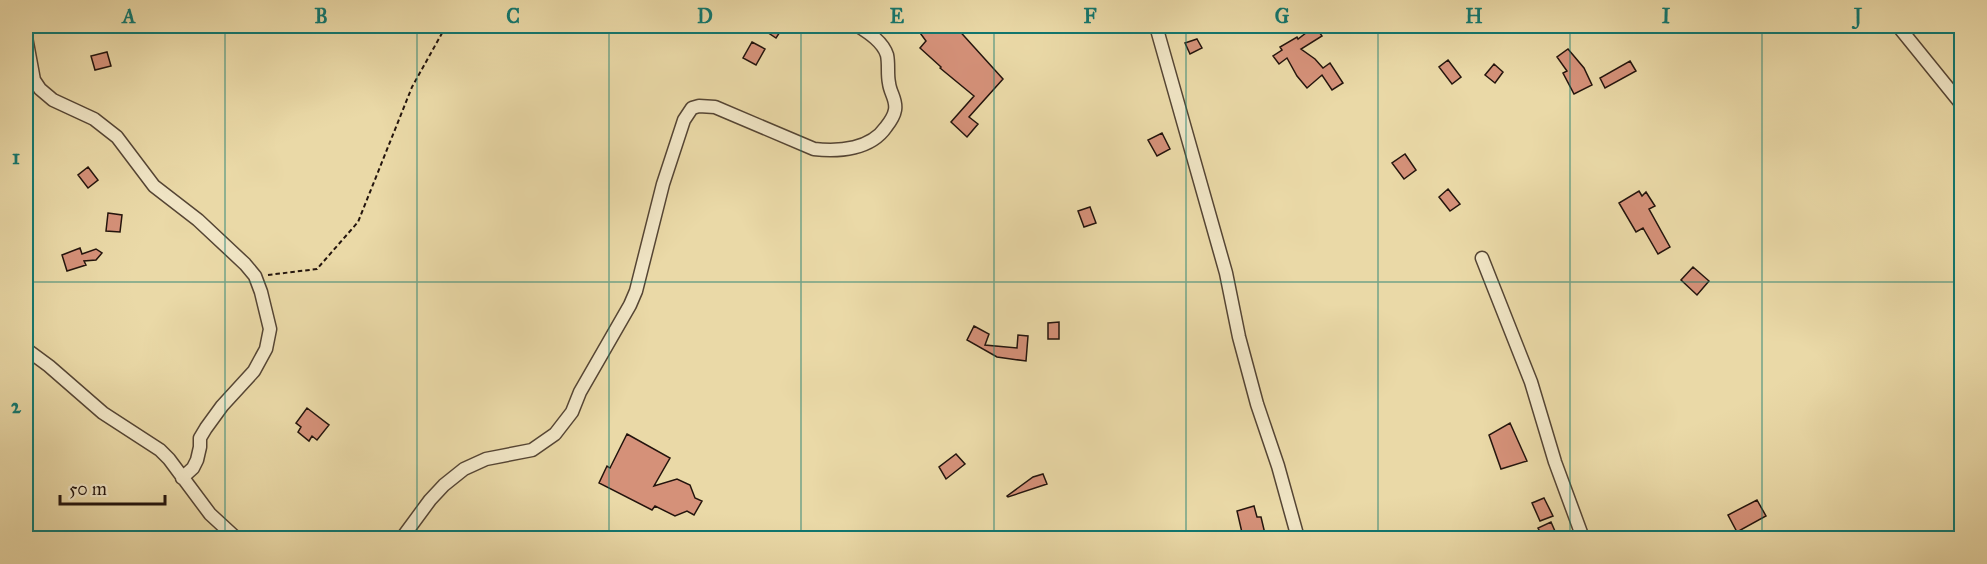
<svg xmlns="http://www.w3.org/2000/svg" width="1987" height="564" viewBox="0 0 1987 564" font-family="'IM FELL Great Primer',serif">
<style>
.building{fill:#d59179;stroke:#23140d;stroke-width:1.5}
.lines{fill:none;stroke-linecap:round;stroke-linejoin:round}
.minor-casing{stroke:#554534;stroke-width:15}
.path{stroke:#23140d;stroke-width:2;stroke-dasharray:4.5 3;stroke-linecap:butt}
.minor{stroke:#f1e6c6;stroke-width:12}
.grid{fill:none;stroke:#0f766e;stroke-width:1.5;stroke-opacity:0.55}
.neatline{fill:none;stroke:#0f766e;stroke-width:2}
.grid-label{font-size:20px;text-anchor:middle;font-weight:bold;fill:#0f766e}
</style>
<rect width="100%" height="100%" fill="#ead9a7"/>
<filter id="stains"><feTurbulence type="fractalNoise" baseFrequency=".00333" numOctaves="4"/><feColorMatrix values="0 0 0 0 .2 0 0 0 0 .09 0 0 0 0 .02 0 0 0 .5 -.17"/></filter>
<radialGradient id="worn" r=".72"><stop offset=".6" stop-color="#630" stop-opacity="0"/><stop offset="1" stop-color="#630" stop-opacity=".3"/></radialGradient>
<!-- building -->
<path class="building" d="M771 26H784L776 38 767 32Z
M915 26H935L940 32 946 26H955L1003 79 969 117 978 124 967 137 951 122 974 96 940 68 941 67 920 48 926 41Z
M1315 26 1322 36 1301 49 1315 59 1323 68 1330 63 1343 83 1332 90 1322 75 1307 88 1297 76 1287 58 1279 64 1273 56 1282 50 1280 47 1297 37 1298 39Z
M1197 39 1202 48 1190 54 1185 43Z
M752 42 765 49 756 65 743 58Z
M1568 49 1584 68 1592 85 1574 94 1563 73 1567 71 1557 57Z
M107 52 111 66 95 70 91 56Z
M1448 60 1461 77 1452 84 1439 67Z
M1630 61 1636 71 1605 88 1600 78Z
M1494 64 1503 72 1495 83 1485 75Z
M1162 133 1170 149 1157 156 1148 140Z
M1405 154 1416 170 1404 179 1392 163Z
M88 167 98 180 88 188 78 175Z
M1448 189 1460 204 1450 211 1439 197Z
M1639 191 1642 196 1646 192 1655 206 1649 209 1670 247 1658 254 1643 228 1636 232 1619 203Z
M1090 207 1096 223 1084 227 1078 211Z
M108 213 122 215 120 232 106 231Z
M80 248 82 254 96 249 102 253 96 260 84 261 86 265 67 271 62 255Z
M1693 267 1709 281 1697 295 1681 280Z
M1059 322V339H1048V323Z
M974 326 989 334 985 345 1017 348 1018 335 1028 336 1026 361 997 357 967 340Z
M307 408 329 425 317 440 312 436 309 441 298 432 301 427 296 423Z
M1510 423 1527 461 1501 469 1489 435Z
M627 434 670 458 654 486 677 479 690 485 695 498 702 501 694 515 687 511 675 516 655 506 652 510 599 483 607 466 610 468Z
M956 454 965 464 946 479 939 467Z
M1043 474 1047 484 1008 497 1007 496 1033 477Z
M1544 498 1553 516 1540 521 1532 503Z
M1757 500 1766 516 1737 532 1728 515Z
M1254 506 1257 517H1261L1266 538H1252V536L1243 537 1237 511Z
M1551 522 1558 538H1543L1538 528Z"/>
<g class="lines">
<defs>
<path id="minor" d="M1156 26 1226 273 1239 337 1257 404 1278 466 1298 538
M1898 26 1962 105
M26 37 34 80 40 89 53 100 94 119 117 137 154 186 198 220 245 264 255 276 261 292 270 329 266 349 254 371 222 406 206 428 200 438V447L197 460 193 468 182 478
M1482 258 1531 382 1555 462 1583 538
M26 349 49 366 103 413 160 450 169 459 210 514 236 538
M402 538 430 500 444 485 464 469 486 459 532 450 555 434 572 412 580 392 630 305 636 291 663 184 684 120 692 108 699 106 715 107 814 149C840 152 871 149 886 127 890 122 894 116 895 110 897 100 890 93 889 83 887 74 889 64 887 55 883 42 869 33 858 26"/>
</defs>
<!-- minor casing -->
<use href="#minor" class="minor-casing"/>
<!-- path -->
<path class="path" d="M268 275 317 269 358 222 412 87 446 26"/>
<!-- minor -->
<use href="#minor" class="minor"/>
</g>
<!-- grid -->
<path class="grid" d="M225 26V538M417 26V538M609 26V538M801 26V538M994 26V538M1186 26V538M1378 26V538M1570 26V538M1762 26V538M26 282H1962"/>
<!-- margin -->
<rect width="1987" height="564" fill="none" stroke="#ead9a7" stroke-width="66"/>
<!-- scale -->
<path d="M60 495v9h105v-9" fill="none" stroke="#23140d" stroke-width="3"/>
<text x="69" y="495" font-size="18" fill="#23140d" stroke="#f1e6c6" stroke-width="4.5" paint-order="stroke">50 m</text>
<rect x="33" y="33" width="1921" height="498" class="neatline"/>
<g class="grid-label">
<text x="129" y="23">A</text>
<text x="321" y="23">B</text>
<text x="513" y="23">C</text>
<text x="705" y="23">D</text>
<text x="897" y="23">E</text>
<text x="1090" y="23">F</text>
<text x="1282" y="23">G</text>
<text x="1474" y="23">H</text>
<text x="1666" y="23">I</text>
<text x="1858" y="23">J</text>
<text x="16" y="164">1</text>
<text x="16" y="413">2</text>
</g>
<rect width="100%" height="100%" filter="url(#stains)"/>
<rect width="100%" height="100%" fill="url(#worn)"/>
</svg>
